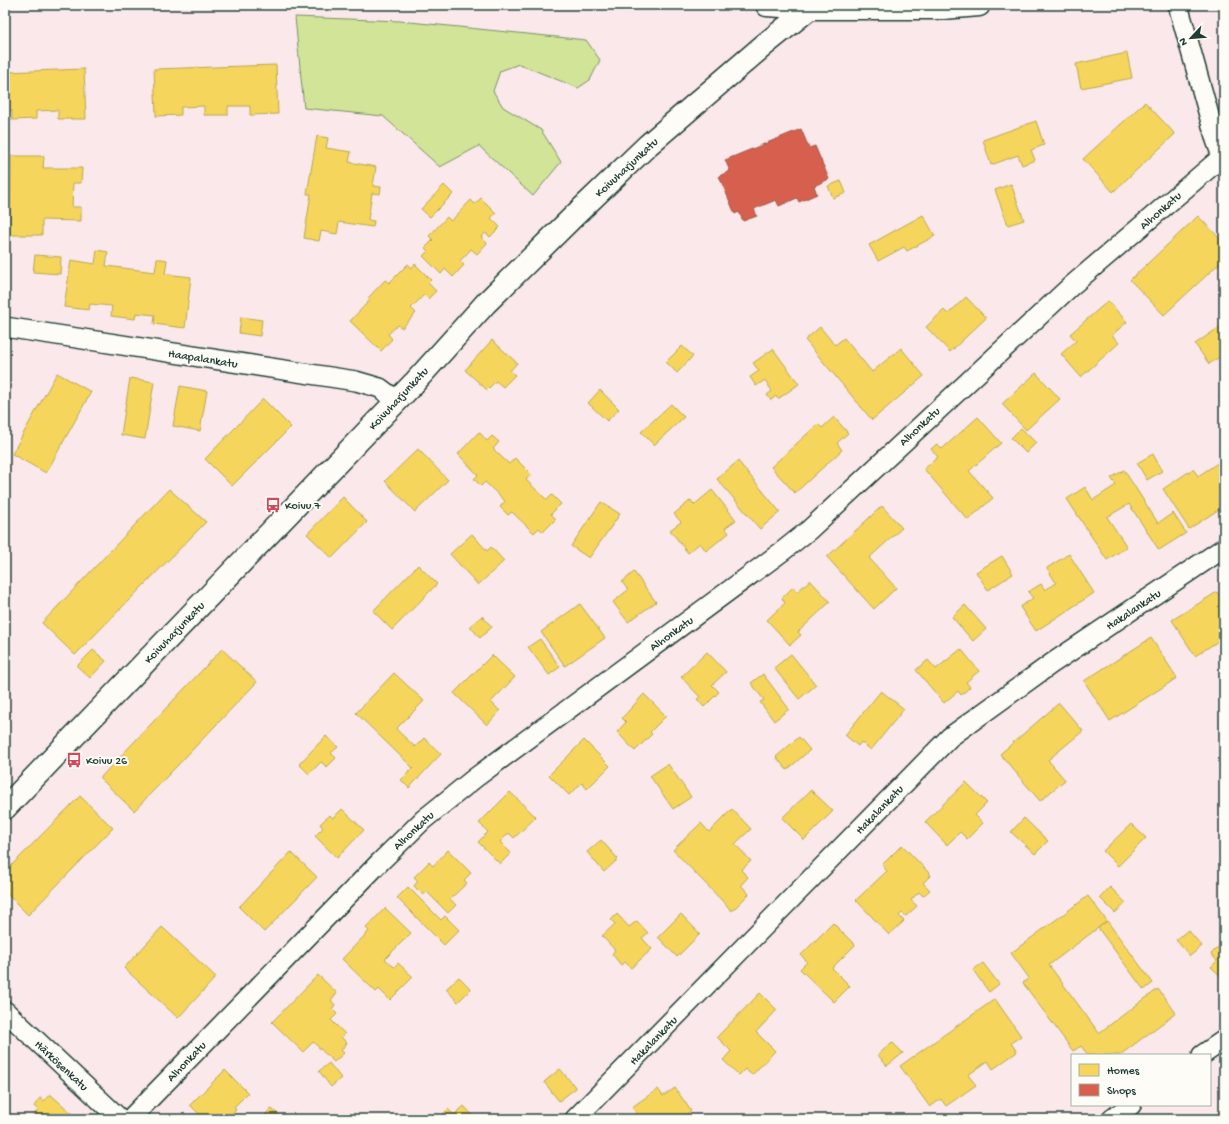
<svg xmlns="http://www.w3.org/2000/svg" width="1229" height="1124" viewBox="0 0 1229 1124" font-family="'Gochi Hand',sans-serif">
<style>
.green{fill:#d2e498;stroke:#789066}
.homes{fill:#f6d55c;stroke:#b6a750}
.shops{fill:#d6604d;stroke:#9f5646}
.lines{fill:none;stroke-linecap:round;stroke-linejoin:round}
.minor-casing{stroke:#1f3d34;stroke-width:22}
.tertiary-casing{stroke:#1f3d34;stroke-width:25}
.secondary-casing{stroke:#1f3d34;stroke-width:25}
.minor{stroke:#fdfcf7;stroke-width:19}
.tertiary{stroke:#fdfcf7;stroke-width:22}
.secondary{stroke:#fdfcf7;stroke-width:22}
.labels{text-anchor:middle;stroke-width:4;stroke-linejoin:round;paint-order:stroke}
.street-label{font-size:12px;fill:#1f3d34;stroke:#fdfcf7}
.poi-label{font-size:12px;fill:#1f3d34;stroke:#fdfcf7;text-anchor:start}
</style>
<rect width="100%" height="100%" fill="#fae8ea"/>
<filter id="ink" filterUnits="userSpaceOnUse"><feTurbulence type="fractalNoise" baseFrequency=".025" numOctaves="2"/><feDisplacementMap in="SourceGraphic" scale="8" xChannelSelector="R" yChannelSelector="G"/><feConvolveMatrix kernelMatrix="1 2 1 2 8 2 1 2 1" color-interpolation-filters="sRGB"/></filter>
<g filter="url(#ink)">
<!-- green -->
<path class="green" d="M295 17 400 21 586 40 600 60 590 80 578 88 519 64 500 71 493 91 503 107 541 130 561 162 533 196 479 146 440 167 383 116 304 108Z"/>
<!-- homes -->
<path class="homes" d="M1127 53 1132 78 1081 88 1076 64Z
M276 65 278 114 250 115V106H228V115H204V106L181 107V115L156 116 154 69Z
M84 69 86 119H58V110L36 111V119L12 120V110L5 111V72Z
M1145 102 1175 134 1113 192 1083 159Z
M1036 121 1044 145 1031 150 1035 160 1022 165 1018 155 991 165 983 140Z
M317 136 328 138 326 148 351 152 349 162 376 167 373 186 381 187 380 194 372 193 368 220 374 221 373 227 339 222 337 234 321 231 319 241 304 238 311 194H307Z
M11 156H44L43 168H82L81 183H73L72 207H81V221L42 220V235H10Z
M841 181 846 193 833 198 828 186Z
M1011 184 1024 220 1008 225 995 190Z
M444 185 453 194 430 217 421 209Z
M481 198 496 213 491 218 500 227 490 237 486 233 481 237 487 243 477 254 471 249 460 261 464 265 453 277 445 269 441 274 423 256 428 251 425 248 433 240 429 236 447 217 451 221 471 200 475 204Z
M923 215 935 236 907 251 904 247 878 261 869 245Z
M1198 216 1224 243V259L1164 315 1130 280Z
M97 250 108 252 106 266 155 272 157 259H162L167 260 165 274 191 277 185 328 154 324 155 315 136 313 135 319 111 316 112 306 90 304 89 310 64 307 71 260 95 264Z
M35 255 61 257 60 274 33 272Z
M408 264 412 268 415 264 431 280 428 283 436 291 428 299 424 295 411 308 416 313 402 328 398 325 388 334 392 339 381 351 350 321 370 300 368 298 385 280 389 283Z
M966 297 986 318 950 352 926 327 944 310 948 314Z
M1108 301 1127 322 1112 335 1119 343 1081 377 1061 354 1076 341 1070 334Z
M241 317 262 320 260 336 239 333Z
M1224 324V354L1209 364 1195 344Z
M820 327 835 345 844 338 872 372 901 348 924 376 872 420 805 340Z
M492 340 517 363 510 371 515 375 503 387 496 381 487 390 465 370Z
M682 346 693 356 677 373 666 362Z
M773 349 799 384 778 399 776 396 771 400 767 395 772 391 765 380 756 386 750 377 759 371 753 363Z
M57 373 91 392 46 473 12 454Z
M1036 373 1060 399 1026 430 1002 404Z
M130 378 154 382 145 439 121 435Z
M180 386 207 391 200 431 173 426Z
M600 390 619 409 607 421 588 403Z
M1224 394V406L1219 397Z
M263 399 291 427 232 486 205 459Z
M671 404 684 417 654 445 641 432Z
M834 417 848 433 837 443 842 450 795 493 771 467 818 424 822 428Z
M978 417 1001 443 969 471 993 498 968 520 924 469 938 457 931 449 937 444 942 449Z
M1021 428 1036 443 1026 453 1011 438Z
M479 432 487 441 492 436 499 442 493 449 509 464 515 458 531 474 526 480 547 500 552 495 561 504 551 514 556 519 543 532 539 528 534 533 512 512 508 515 500 507 505 501 485 482 481 486 474 479 478 475 458 454Z
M418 449 448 480 415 512 385 481Z
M1153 454 1162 471 1147 480 1137 463Z
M1224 459V506L1189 529 1163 489 1193 469 1198 476Z
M738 461 780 512 760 529 717 479Z
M1124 470 1158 523 1173 513 1186 533 1159 550 1129 504 1107 517 1127 547 1107 560 1067 499 1085 487 1093 500 1116 485 1111 478Z
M169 489 206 522 75 655 42 623Z
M712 490 736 520 725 528 729 533 706 551 700 543 688 553 670 530 681 522 674 514 691 500 694 505Z
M343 497 367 522 332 558 307 534Z
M601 502 620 514 589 558 571 546Z
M882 506 902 528 869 558 896 588 874 609 827 557Z
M472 534 487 551 491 547 504 561 478 585 450 554Z
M1069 554 1094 593 1036 631 1020 607 1033 598 1028 592 1041 584 1045 590 1056 583 1047 568Z
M1002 556 1013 574 988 590 976 572Z
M418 565 437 584 392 630 373 611Z
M634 572 656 602 628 622 613 602 628 590 622 582Z
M810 580 830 602 798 632 801 635 790 645 767 620 785 603 782 598 793 587 797 592Z
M1217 592 1224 603V647L1220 640 1195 656 1172 620Z
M580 604 605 638 565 666 541 632Z
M965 605 986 629 973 641 952 617Z
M482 616 492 627 480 638 470 626Z
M1151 638 1177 678 1110 721 1084 681Z
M540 639 560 667 549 675 528 647Z
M222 649 257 682 134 811 100 778Z
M961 649 979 671 966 682 970 687 961 695 958 691 944 703 916 670 928 660 936 669Z
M93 650 106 661 90 678 77 666Z
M707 652 726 672 712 685 719 692 704 707 697 699 700 697 681 677Z
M791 654 816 685 799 699 774 668Z
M492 655 515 677 491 702 500 711 487 725 454 693Z
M394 673 424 701 396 729 415 747 424 738 441 754 409 788 401 780 413 768 356 713Z
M763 674 789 709 774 721 760 702 764 700 751 683Z
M881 691 904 709 871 750 861 742 858 746 845 735Z
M644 694 666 716 650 732 652 734 635 751 617 732 626 722 622 718Z
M1059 703 1083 731 1048 760 1065 780 1040 801 1000 754Z
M5 708 11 715 5 721Z
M326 736 338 747 331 753 336 758 327 767 321 762 309 774 299 764Z
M799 737 810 750 787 770 776 757Z
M584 740 610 766 587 789 582 783 569 795 549 775Z
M668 764 691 797 673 809 650 776Z
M966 782 987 803 975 815 983 823 967 839 960 832 947 845 925 822Z
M811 790 833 811 804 840 782 818Z
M510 792 536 817 514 838 509 833 500 842 511 853 500 864 478 842 488 832 479 823Z
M80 796 113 828 28 915 5 892V872Z
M342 809 364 830 337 858 315 836 323 828 320 824 330 815 333 818Z
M732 809 751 829 735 844 751 861 741 870 748 877 741 885 749 894 732 911 673 850 701 823 709 832Z
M1024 818 1048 841 1035 854 1011 832Z
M1131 824 1146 838 1118 866 1103 851Z
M601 840 618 859 604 872 587 852Z
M902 845 931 875 923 883 930 890 923 896 919 892 911 900 917 906 906 916 902 913 899 916 904 921 889 935 856 900 887 871 882 865Z
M448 850 471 873 464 880 467 883 450 899 456 905 448 913 427 892 423 895 414 886 418 881 414 877 429 862 433 866Z
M291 852 317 877 264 932 239 907Z
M408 887 441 920 445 916 459 930 444 945 397 898Z
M1110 887 1126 903 1115 913 1100 898Z
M1088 896 1107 921 1049 965 1099 1033 1158 989 1176 1013 1120 1055H1088L1081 1046 1073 1051 1023 983 1029 978 1011 953Z
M385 908 411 933 385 959 394 967 398 963 413 977 390 1000 379 989 376 992 342 959 369 931 366 928Z
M617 914 629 927 637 921 648 933 642 938 652 949 631 968 625 962 621 965 612 954 615 950 602 936 615 924 611 920Z
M681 914 700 934 677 957 658 937Z
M1107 921 1153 983 1144 990 1098 928Z
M833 923 855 945 832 968 850 986 834 1002 800 969 807 962 801 955Z
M162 927 216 977 178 1018 124 968Z
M1188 930 1202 946 1190 956 1176 940Z
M1224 941V979L1211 967 1217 961 1211 954Z
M983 963 999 984 989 992 973 970Z
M318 975 337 993 331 1000 335 1005 332 1009 337 1014 331 1020 345 1034 341 1037 347 1043 341 1050 344 1053 334 1062 313 1042 303 1052 272 1022Z
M459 977 471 989 458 1002 446 989Z
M760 993 777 1010 756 1032 775 1051 752 1075 745 1069 739 1075 723 1060 731 1051 717 1037Z
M995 999 1021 1036 1011 1043 1017 1052 993 1069 988 1061 968 1075 976 1085 946 1106 941 1099 930 1107 900 1066Z
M892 1042 903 1053 887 1066 878 1055Z
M329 1063 341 1078 331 1087 319 1071Z
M560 1069 576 1088 559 1101 544 1082Z
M225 1070 248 1093 234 1107 236 1110 227 1119H204L190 1105Z
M675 1088 691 1111 680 1119H634L638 1116 632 1107 658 1089 663 1096Z
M50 1094 76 1117 75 1119H34L32 1117 38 1110 34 1106 40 1098 44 1101Z
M464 1106 476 1119H438L448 1109 454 1115Z
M271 1108 281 1117 279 1119H262Z
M1224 1109V1119H1210Z"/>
<!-- shops -->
<path class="shops" d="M801 129 809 148 815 146 829 179 814 186 817 194 799 202 797 198 779 206 776 200 754 209 757 216 743 221 739 212 735 214 719 176 730 171 725 160Z"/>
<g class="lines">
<defs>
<path id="minor" d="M1178 5 1216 140 1224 162
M5 327 356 381 380 388 396 400
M5 1011 120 1119
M1202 1055 1224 1040
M130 1119 380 862 423 820 475 778 784 550 809 530 1070 287 1222 157
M575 1119 950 737 1051 664 1224 548
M1112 1119 1131 1105"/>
<path id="tertiary" d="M5 808 414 383 486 303 573 217 648 145 763 46 810 8"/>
<path id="secondary" d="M767 5 810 8H943L979 5"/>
</defs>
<!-- minor casing -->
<use href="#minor" class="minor-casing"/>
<!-- tertiary casing -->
<use href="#tertiary" class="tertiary-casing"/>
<!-- secondary casing -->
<use href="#secondary" class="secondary-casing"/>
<!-- minor -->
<use href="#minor" class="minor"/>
<!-- tertiary -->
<use href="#tertiary" class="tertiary"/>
<!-- secondary -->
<use href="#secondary" class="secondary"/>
</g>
</g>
<!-- icons -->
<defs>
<symbol id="bus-bare" viewBox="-9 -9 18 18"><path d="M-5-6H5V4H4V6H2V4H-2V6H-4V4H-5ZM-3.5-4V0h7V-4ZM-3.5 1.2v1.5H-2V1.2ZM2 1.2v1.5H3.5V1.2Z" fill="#d1495b" stroke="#fdfcf7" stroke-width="2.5" paint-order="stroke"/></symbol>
</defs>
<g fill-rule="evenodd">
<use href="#bus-bare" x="262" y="494" width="22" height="22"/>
<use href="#bus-bare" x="63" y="749" width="22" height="22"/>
</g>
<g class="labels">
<!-- street labels -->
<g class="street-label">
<text transform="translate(626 167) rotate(-43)" y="4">Koivuharjunkatu</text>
<text transform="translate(1160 210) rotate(-41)" y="4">Alhonkatu</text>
<text transform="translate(203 358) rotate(9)" y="4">Haapalankatu</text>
<text transform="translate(398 398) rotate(-47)" y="4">Koivuharjunkatu</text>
<text transform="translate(919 426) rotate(-43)" y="4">Alhonkatu</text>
<text transform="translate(1133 609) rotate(-34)" y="4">Hakalankatu</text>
<text transform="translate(174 632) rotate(-46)" y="4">Koivuharjunkatu</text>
<text transform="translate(671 633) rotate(-36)" y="4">Alhonkatu</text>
<text transform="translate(879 809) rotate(-46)" y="4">Hakalankatu</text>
<text transform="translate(413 830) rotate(-43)" y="4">Alhonkatu</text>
<text transform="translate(653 1040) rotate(-46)" y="4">Hakalankatu</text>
<text transform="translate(186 1061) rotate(-46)" y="4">Alhonkatu</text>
<text transform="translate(62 1065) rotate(43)" y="4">Härkösenkatu</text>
</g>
<!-- poi labels -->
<g class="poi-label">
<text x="285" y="509">Koivu 7</text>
<text x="86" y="764">Koivu 26</text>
</g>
</g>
<!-- margin -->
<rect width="1229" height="1124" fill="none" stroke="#fdfcf7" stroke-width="20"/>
<rect x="10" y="10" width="1209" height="1104" fill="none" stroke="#1f3d34" stroke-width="1.5" filter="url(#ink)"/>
<!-- legend -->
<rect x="1071" y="1054" width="140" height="52" fill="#fdfcf7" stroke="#a4b0a9"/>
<rect x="1079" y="1064" width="20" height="12" fill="#f6d55c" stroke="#a4b0a9"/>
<text x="1107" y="1074" font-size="12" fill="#1f3d34">Homes</text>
<rect x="1079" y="1084" width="20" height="12" fill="#d6604d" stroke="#a4b0a9"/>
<text x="1107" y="1094" font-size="12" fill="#1f3d34">Shops</text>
<!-- north arrow -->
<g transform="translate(1191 38) rotate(244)" stroke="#fdfcf7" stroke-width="3" paint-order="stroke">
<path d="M0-3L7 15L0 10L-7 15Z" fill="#1f3d34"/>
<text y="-6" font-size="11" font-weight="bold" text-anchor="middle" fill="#1f3d34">N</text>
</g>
</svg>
